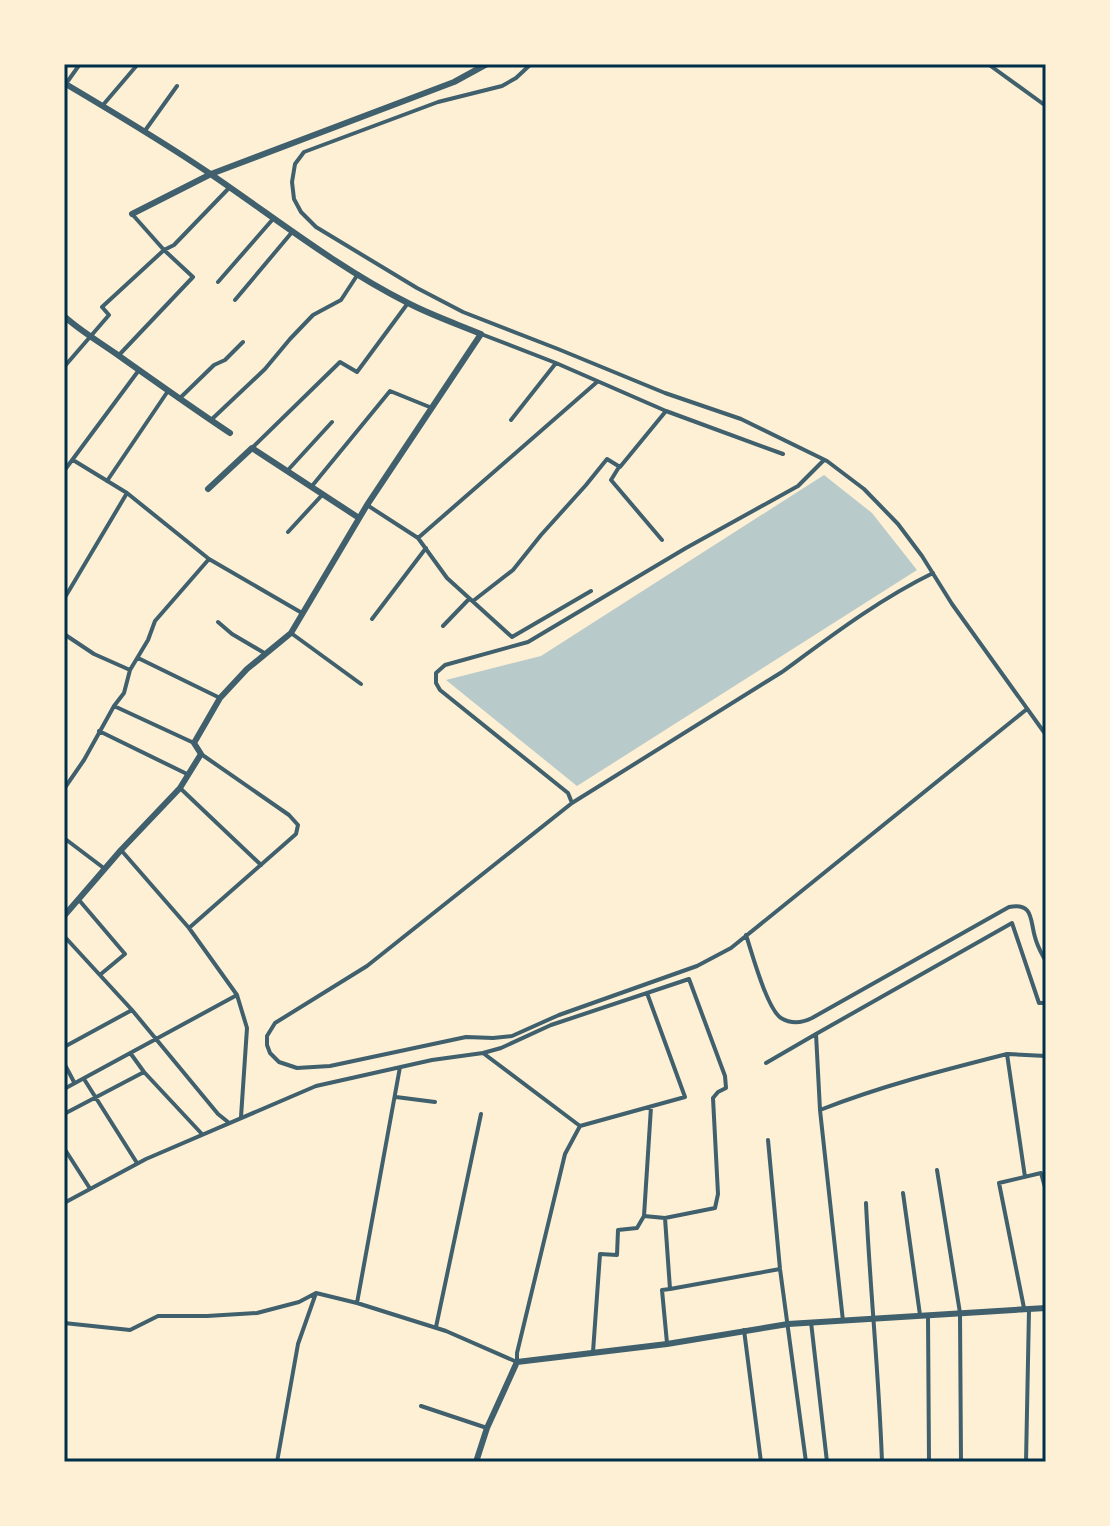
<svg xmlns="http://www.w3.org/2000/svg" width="1110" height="1526" viewBox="0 0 1110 1526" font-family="'Nunito Sans',sans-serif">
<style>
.green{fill:#b9caca}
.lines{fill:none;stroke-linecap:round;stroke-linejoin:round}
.minor{stroke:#3f606c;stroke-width:4}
.tertiary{stroke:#3f606c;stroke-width:6}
.neatline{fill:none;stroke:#003049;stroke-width:3}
</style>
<rect width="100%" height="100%" fill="#fdf0d5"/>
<!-- green -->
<path class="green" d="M824 475 872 513 917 570 577 786 446 680 541 656Z"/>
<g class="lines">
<!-- minor -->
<path class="minor" d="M531 64 516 78 502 86 438 102 304 152 295 164 292 182 294 199 301 212 316 227 417 288 463 312 558 349 665 393 741 419 827 461 864 489 898 524 922 556 952 604 1046 735
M988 64 1046 106
M65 85 80 64
M103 105 138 64
M144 132 177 86
M218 282 273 219
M235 300 293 231
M481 334 556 363 666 411 783 454
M119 355 193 277 164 250 132 214
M64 367 109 315 102 307 164 250 174 245 229 188
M179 399 214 365 225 360 243 342
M211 420 265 369 290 339 313 315 341 300 358 274
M511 420 556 363
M252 448 340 362 357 372 408 303
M73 460 127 493 209 559 302 613
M824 460 798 486 686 548 528 642 445 665 436 673V683L440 690 568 793 572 803 367 966 275 1023 267 1036V1045L270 1053 279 1062 297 1068 330 1066 466 1037 493 1038 512 1036 559 1015 697 966 731 948 1027 709
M619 467 611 480 662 540
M288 470 332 422
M64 471 139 370
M107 481 168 391
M312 486 390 391 432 408
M367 505 418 538 447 578 512 637 591 591
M288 532 323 494
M418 538 597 382
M64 599 127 493
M473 601 513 570 541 535 586 485 607 459 620 467 666 411
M372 619 426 548
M218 622 232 634 266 654
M443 626 469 599
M291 633 361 684
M64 634 94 654 130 670
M138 658 220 698
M114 706 194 743
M99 731 187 774
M180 788 261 865
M64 789 84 760 114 706 124 693 130 670 148 640 155 621 209 559
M572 803 782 672C831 636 878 600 933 573
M64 838 105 869
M121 850 189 928 237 995 247 1028 241 1117
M79 900 125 954 101 974
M189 928 296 834 298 825 289 815 201 754
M746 935C752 953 767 1009 781 1018 791 1024 802 1023 812 1018L1009 907C1034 902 1030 921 1035 937 1037 946 1042 954 1046 962
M64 936 132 1010 218 1114 228 1122
M816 1034 1012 923 1039 1003H1046
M64 1047 132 1010
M483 1053 580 1126
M131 1054 144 1072 201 1133
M1008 1054 1046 1056
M64 1063 74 1082
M766 1063 816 1034 820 1110 843 1321
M84 1079 137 1163
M64 1089 237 995
M396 1097 435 1102
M820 1110C881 1086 944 1070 1007 1054L1025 1177
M64 1114 144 1072
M768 1140 780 1269 806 1462
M64 1148 89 1187
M937 1170 960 1313 961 1462
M903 1193 920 1315
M64 1203 146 1159 316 1086 432 1060 483 1053 501 1048 551 1025 689 979 725 1076 726 1088 718 1092 713 1098 718 1194 715 1208 665 1218 670 1289 662 1290 667 1343
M866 1203C870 1289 879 1375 882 1462
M644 1216 665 1218
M670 1289 780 1269
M357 1303 400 1067
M1024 1308 999 1183 1041 1173 1046 1191
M928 1316 929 1462
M811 1322 827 1462
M64 1323 130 1330 158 1316H207L257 1313 299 1302 316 1293 357 1303 446 1331 517 1362V1353L565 1154 580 1126 685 1097 647 993
M436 1327 481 1114
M744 1330 761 1462
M593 1352 600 1254 617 1255 618 1230 637 1228 644 1216 651 1107
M421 1406 487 1428
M277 1462 298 1344 316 1293
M1026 1462 1029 1310"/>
<!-- tertiary -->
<path class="tertiary" d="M64 83C113 112 162 141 209 173 274 217 338 268 408 303 431 315 457 324 481 334L367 505 291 633 247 669 220 698 194 743 201 754 180 788 121 850 64 916
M132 214 211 174 454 82 487 64
M64 316C79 330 98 341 115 353 153 380 191 407 230 433
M208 489 252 448 359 518
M476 1462 487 1428 517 1362 667 1344 788 1324 1046 1308"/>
</g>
<!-- border -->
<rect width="1110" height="1526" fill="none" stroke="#fdf0d5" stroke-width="132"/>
<rect x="66" y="66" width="978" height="1394" class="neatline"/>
</svg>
